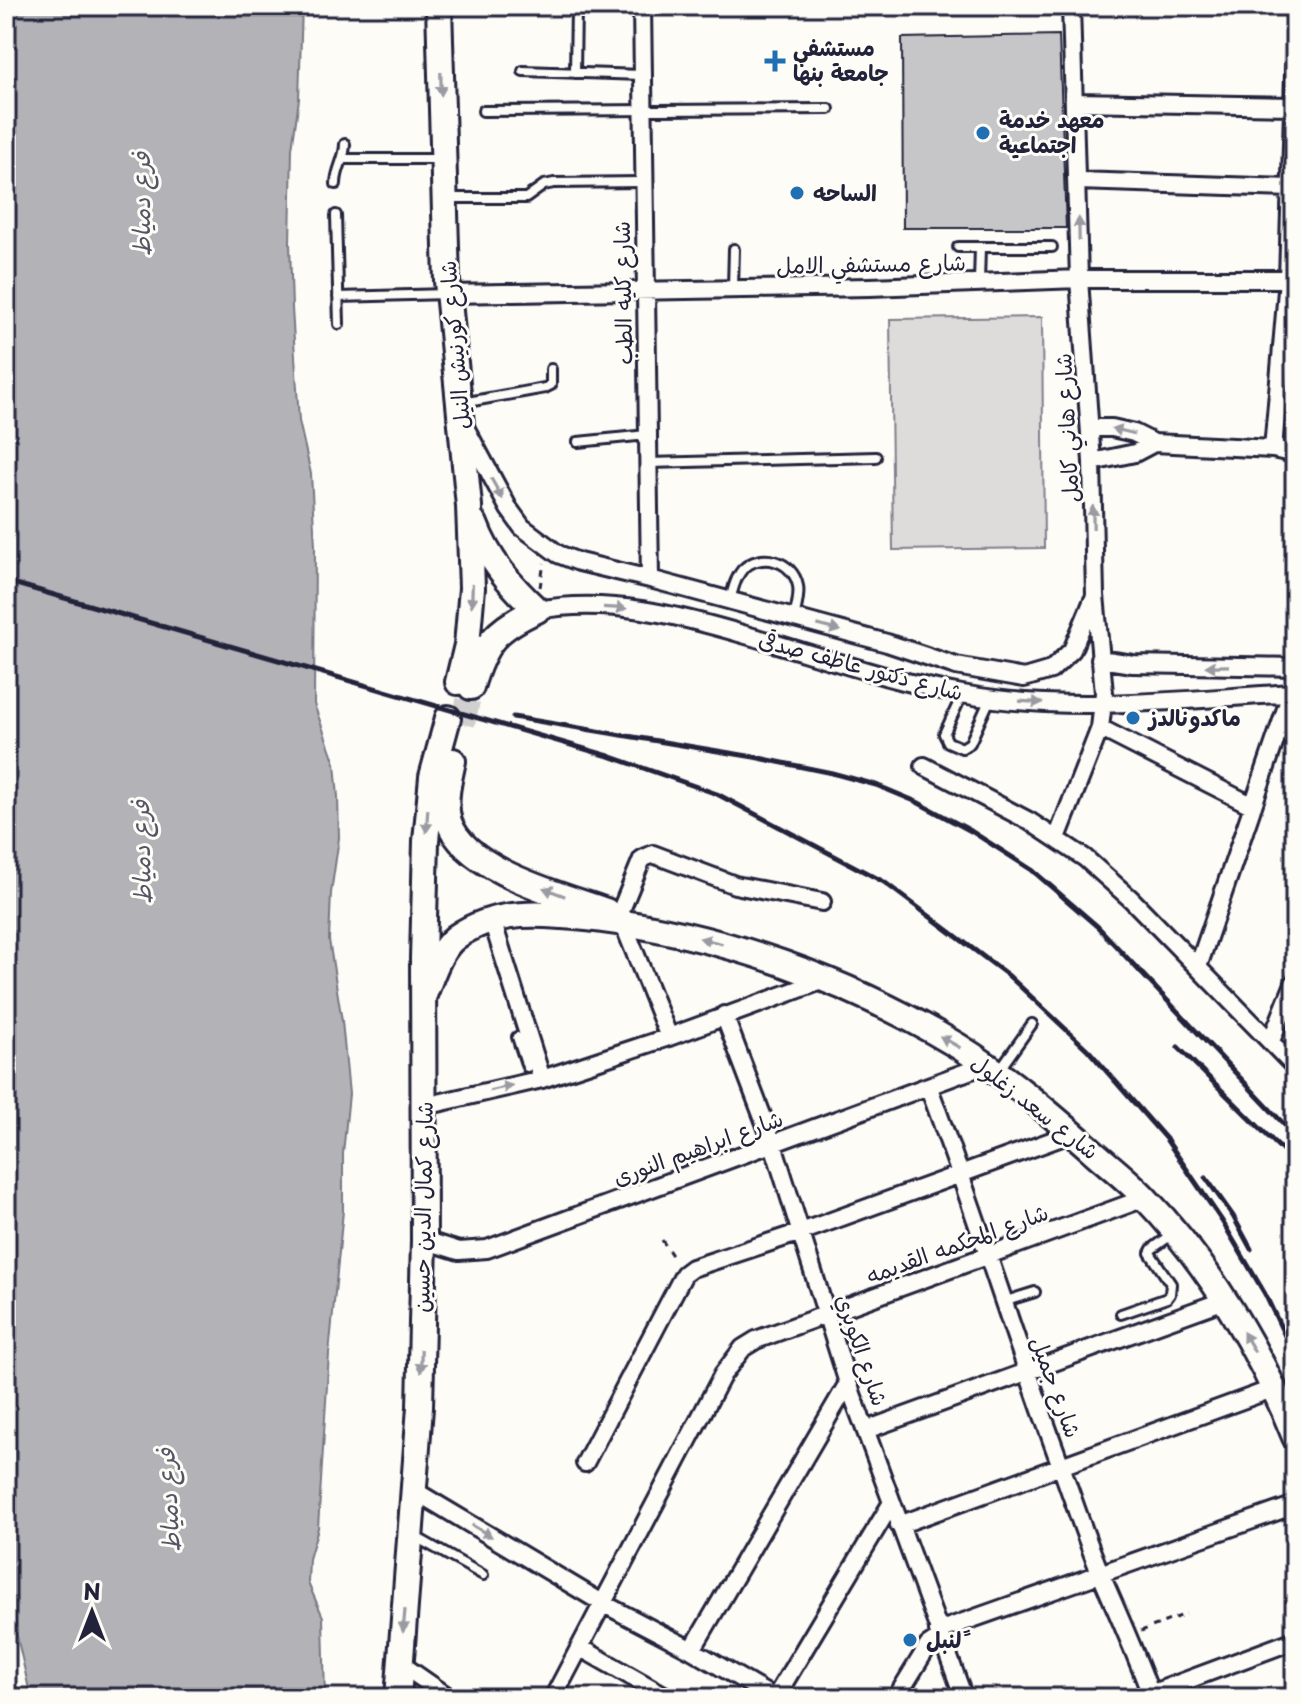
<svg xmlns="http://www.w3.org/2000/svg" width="1301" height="1704" viewBox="0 0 1301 1704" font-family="'Playpen Sans','Playpen Sans Arabic',sans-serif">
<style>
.green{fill:#dddcdb;stroke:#807f8b;stroke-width:2}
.water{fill:#b2b2b7;stroke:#787885;stroke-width:2}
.building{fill:#c6c6c8;stroke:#22223b;stroke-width:2}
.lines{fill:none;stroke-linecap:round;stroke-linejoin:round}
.secondary-tunnel{stroke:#d1d0d1;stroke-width:24;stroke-dasharray:24 12;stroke-linecap:butt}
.service-casing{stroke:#22223b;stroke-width:14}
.minor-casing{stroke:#22223b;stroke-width:22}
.secondary-casing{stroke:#22223b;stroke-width:30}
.path{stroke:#22223b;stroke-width:3;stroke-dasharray:6 6;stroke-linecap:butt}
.service{stroke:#fdfcf7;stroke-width:8}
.minor{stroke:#fdfcf7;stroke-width:16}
.secondary{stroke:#fdfcf7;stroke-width:24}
.rail{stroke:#22223b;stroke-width:5}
.oneway{fill:#9a9aa2}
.poi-dot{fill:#1f6fb2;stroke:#fdfcf7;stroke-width:3}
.labels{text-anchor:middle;stroke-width:6;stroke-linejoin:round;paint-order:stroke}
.poi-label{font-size:22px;font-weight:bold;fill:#22223b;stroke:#fdfcf7;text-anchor:start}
.street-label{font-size:22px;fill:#22223b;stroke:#fdfcf7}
.water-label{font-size:24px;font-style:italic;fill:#545466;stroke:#fdfcf7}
</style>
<rect width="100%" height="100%" fill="#fdfcf7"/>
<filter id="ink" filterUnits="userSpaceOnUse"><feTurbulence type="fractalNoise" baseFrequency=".0125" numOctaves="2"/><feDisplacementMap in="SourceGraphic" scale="16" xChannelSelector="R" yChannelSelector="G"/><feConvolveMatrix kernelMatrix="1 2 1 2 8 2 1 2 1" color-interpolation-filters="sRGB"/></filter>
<g filter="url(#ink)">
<!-- green -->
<path class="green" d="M1042 317 1044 548 893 550 890 319Z"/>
<!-- water -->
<path class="water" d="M6 6H302L299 99 292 149 290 243 292 308 299 421 311 474 315 546 314 704 335 763 338 797 339 838 331 893 329 940 342 1021 349 1094 343 1154V1211L329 1354 318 1528 309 1559 308 1583 323 1617 325 1698H31L6 1588Z"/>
<!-- building -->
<path class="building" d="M1059 35 1066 228H903L902 38Z"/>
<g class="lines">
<!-- secondary-tunnel -->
<path class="secondary-tunnel" d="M463 724 471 687"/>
<defs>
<path id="service" d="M523 71 642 75
M575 73 576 6
M483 111 829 109
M343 159H442
M336 184C336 169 345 159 345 144
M448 198H526L544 185 554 183 643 182
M336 215 339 324
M958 247H1052
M979 282 980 247
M733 288 734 249
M338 297 447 294
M462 403 545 388 551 385V369
M578 442 647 435
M649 463 876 457
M730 600C733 590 735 578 742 570 760 551 793 560 798 586 800 596 796 608 794 618
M962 695 944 734 948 742 962 748 970 743 990 699
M517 1037 527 1067
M1000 1069 1032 1024
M1003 1302 1035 1292
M1121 1314 1167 1298 1170 1294 1171 1284 1150 1253 1152 1249 1174 1233
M414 1536 483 1575"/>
<path id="minor" d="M642 6 650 579
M1076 102 1295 106
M1078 181 1290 188
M448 294 870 287 1079 279H1295
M1090 428H1112L1134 433 1154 443 1273 449 1295 454
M466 429 509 509 522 527 558 554 579 562 650 579 887 643 956 666 1024 678 1051 670 1072 650 1093 600
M1273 449 1288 279 1295 42
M1092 462 1135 453 1154 443
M537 610C608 597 678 615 746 635 817 655 889 681 962 694 1071 714 1185 699 1295 693
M1100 659 1133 664 1295 667
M1100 728 1253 806
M924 766 1029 821 1085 858 1131 899 1295 1067
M1057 838 1100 728 1104 693 1095 595 1092 462 1079 279 1071 6
M619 915 642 859 653 854 735 885 822 902
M492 920 542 1079
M623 923 669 1037
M1198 967 1291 694 1295 695
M724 1015 773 1144 848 1383 964 1698
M1271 1041 1295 981
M929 1088C976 1213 1015 1341 1061 1466 1074 1502 1086 1539 1101 1575 1119 1616 1137 1656 1152 1698
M425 1106 542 1079 669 1037 824 980
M424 1240 459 1251 487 1249 985 1065
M866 1430 1225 1300
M585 1463 684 1274 692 1268 801 1232 1073 1133
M415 1491 604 1604 692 1650 774 1698
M899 1525 1275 1388
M938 1631 1295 1505
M581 1648 669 1698
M692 1650 848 1383
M401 1664 450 1698
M1142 1697 1295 1640
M553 1698 723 1374 743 1348 756 1340 1145 1198
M775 1698 891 1504
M896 1698 928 1646 940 1638"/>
<path id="secondary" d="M439 6 447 281 469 506 472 588 467 645 458 682
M471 687C484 643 495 629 537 610 510 585 488 559 475 524
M453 761C449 780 443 802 449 822 466 871 561 895 606 911
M424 995C432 976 439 950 456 937 498 907 548 914 596 919 723 935 849 980 958 1046 1008 1077 1052 1115 1096 1154 1112 1168 1130 1182 1145 1198 1209 1264 1261 1352 1295 1437
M398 1698 420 1407 424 1240 423 958 426 841 432 777 448 718"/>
</defs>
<!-- service casing -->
<use href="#service" class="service-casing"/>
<!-- minor casing -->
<use href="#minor" class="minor-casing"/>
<!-- secondary casing -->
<use href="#secondary" class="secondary-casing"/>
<!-- path -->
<path class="path" d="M540 587 544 563
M662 1240 675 1260
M1141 1631 1186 1614"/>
<!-- service -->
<use href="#service" class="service"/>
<!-- minor -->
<use href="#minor" class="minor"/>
<!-- secondary -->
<use href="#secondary" class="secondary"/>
<!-- rail -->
<path class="rail" d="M6 581 609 756 717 794 884 882 1009 976 1088 1050 1166 1139 1222 1221 1265 1294 1295 1357
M513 717 754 757 832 773 876 785 917 802 971 831 1032 870 1098 927 1295 1136
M1178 1047 1295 1163
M1206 1178 1233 1216 1251 1249"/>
</g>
<!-- one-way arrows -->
<defs><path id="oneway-solid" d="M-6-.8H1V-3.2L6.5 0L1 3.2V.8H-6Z" transform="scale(2)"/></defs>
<g class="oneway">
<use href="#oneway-solid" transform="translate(441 84) rotate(89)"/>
<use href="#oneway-solid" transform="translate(1079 229) rotate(-91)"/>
<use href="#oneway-solid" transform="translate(1123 431) rotate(-167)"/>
<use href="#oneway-solid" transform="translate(497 489) rotate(61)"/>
<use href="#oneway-solid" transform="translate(1093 517) rotate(-91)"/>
<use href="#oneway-solid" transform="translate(472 595) rotate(92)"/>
<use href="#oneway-solid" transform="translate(615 608) rotate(3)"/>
<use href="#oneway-solid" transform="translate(829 628) rotate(15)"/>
<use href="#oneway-solid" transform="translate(1217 666) rotate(179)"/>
<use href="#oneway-solid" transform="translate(1031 702) rotate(4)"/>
<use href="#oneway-solid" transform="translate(427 821) rotate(94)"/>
<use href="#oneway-solid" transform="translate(554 892) rotate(-159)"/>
<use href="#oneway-solid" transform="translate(711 941) rotate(-166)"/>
<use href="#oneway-solid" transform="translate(950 1042) rotate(-150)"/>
<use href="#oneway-solid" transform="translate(501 1088) rotate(-13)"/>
<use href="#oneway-solid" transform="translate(1249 1342) rotate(-120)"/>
<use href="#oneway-solid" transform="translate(421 1361) rotate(91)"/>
<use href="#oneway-solid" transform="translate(482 1531) rotate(31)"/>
<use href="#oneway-solid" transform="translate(404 1621) rotate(95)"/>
</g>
</g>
<!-- markers -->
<g class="poi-dot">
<path d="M771 49h8v8h8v8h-8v8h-8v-8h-8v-8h8z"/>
<circle cx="983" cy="133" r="8"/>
<circle cx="797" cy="193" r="8"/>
<circle cx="1133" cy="718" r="8"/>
<circle cx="910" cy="1640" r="8"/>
</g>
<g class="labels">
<!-- poi labels -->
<g class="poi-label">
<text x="793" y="56">مستشفي<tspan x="793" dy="25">جامعة بنها</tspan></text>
<text x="999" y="128">معهد خدمة<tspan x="999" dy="25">اجتماعية</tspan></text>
<text x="813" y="201">الساحه</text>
<text x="1149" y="726">ماكدونالدز</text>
<text x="926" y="1648">لنبل ً</text>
</g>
<!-- street labels -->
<g class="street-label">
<text transform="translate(871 264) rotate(-1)" y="8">شارع مستشفي الامل</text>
<text transform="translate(623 293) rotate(-91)" y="8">شارع كليه الطب</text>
<text transform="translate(455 345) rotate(-95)" y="8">شارع كورنيش النيل</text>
<text transform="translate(1067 428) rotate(-93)" y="8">شارع هاني كامل</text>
<text transform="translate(861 666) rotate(15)" y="8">شارع دكتور عاطف صدقى</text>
<text transform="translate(1035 1107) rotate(38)" y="8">شارع سعد زغلول</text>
<text transform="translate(698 1148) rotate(-20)" y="8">شارع ابراهيم النورى</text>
<text transform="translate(423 1207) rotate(-89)" y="8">شارع كمال الدين حسين</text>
<text transform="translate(957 1244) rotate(-20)" y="8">شارع المحكمه القديمه</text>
<text transform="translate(862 1350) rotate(71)" y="8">شارع الكوبري</text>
<text transform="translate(1056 1387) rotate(70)" y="8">شارع جميل</text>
</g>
<!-- water labels -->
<g class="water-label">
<text transform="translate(142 204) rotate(-90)" y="8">فرع دمياط</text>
<text transform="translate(142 852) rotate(-91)" y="8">فرع دمياط</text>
<text transform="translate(169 1500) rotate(-93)" y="8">فرع دمياط</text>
</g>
</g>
<!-- margin -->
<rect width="1301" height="1704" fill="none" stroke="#fdfcf7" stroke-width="32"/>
<rect x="16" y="16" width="1269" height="1672" fill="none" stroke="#22223b" stroke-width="3" filter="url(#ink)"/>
<!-- north arrow -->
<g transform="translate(92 1612)" stroke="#fdfcf7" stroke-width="6" paint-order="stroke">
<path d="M0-6L14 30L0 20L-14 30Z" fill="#22223b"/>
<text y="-12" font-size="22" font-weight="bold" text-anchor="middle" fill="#22223b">N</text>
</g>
</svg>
